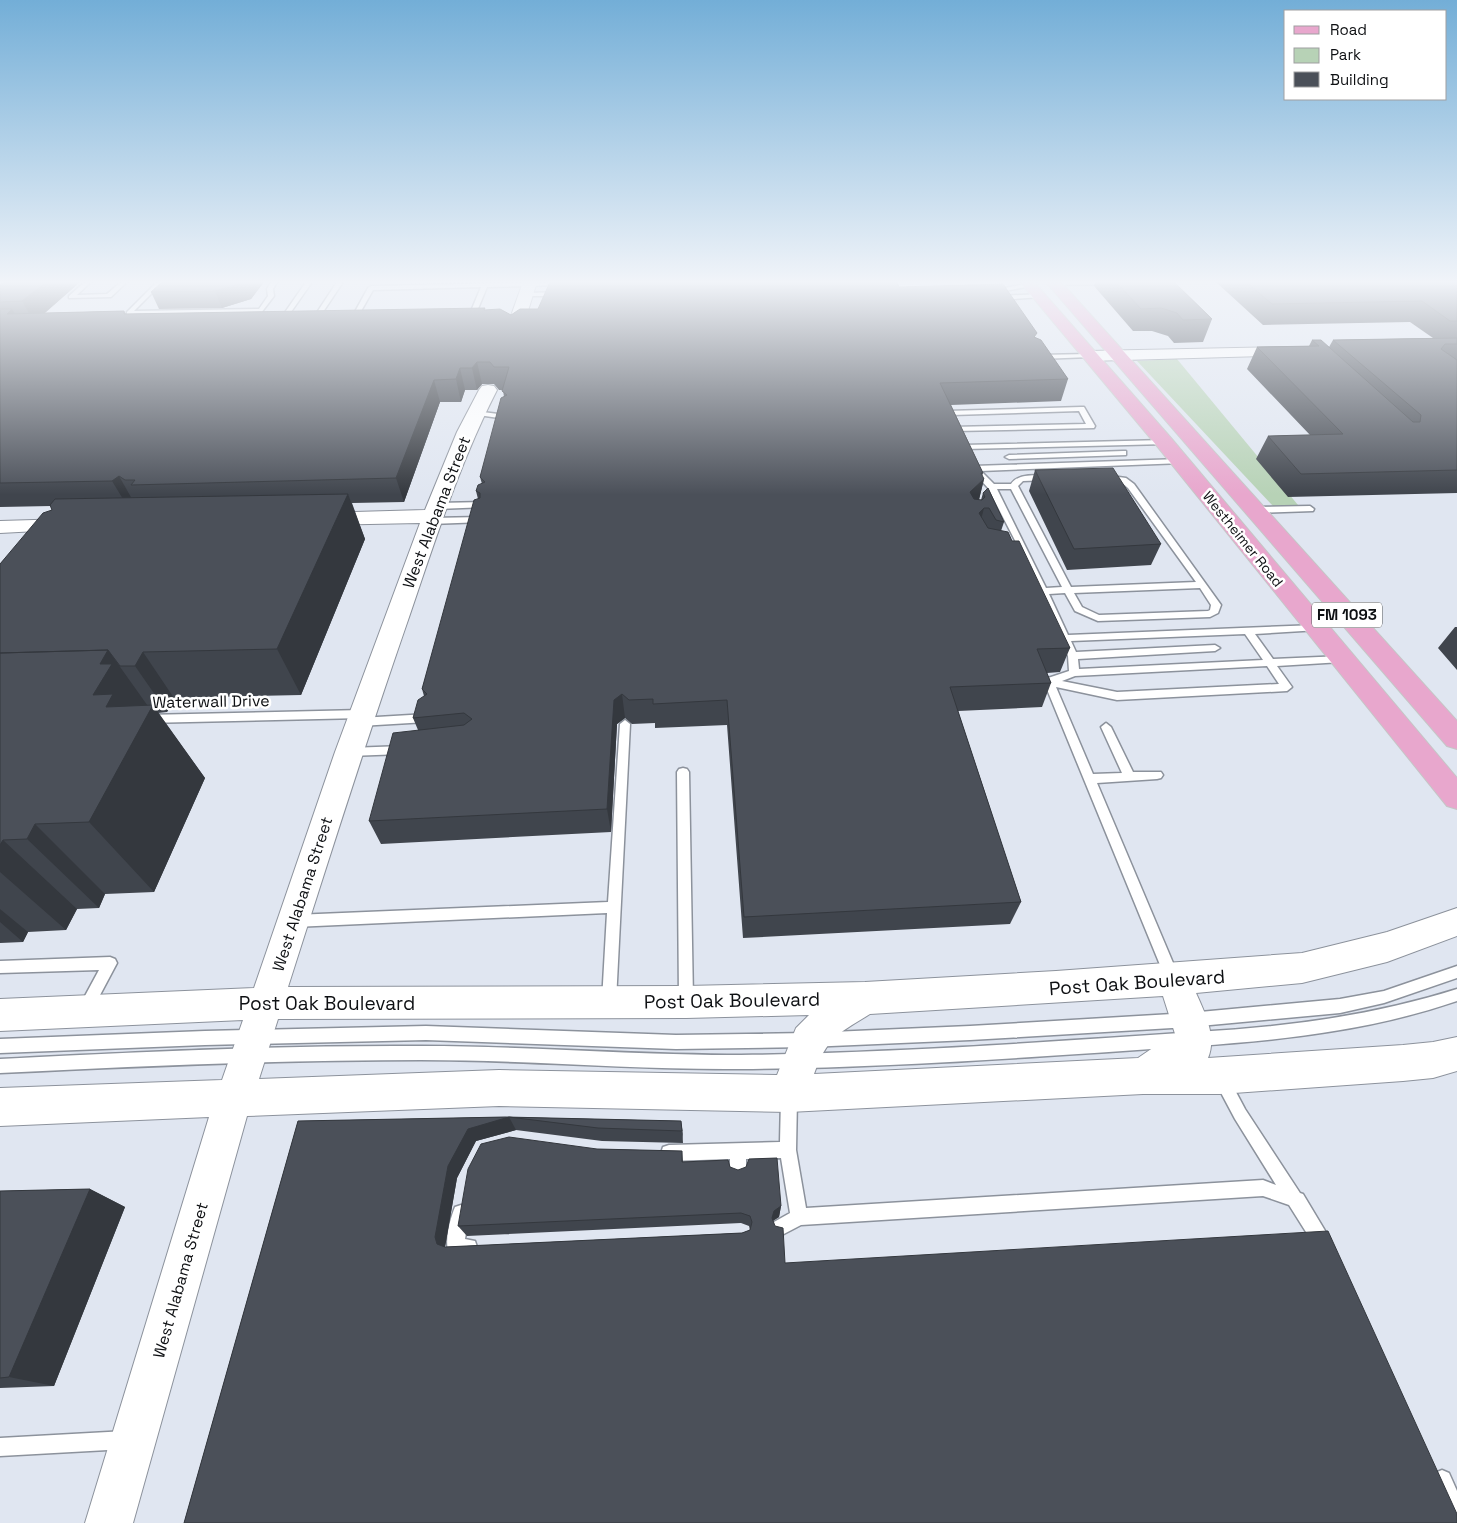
<svg xmlns="http://www.w3.org/2000/svg" width="1457" height="1523" viewBox="0 0 1457 1523" font-family="'Space Grotesk',sans-serif">
<style>
.green{fill:#b7d2b6}
.lines{fill:none;stroke-linecap:round;stroke-linejoin:round}
.lane-casing{stroke:#8c929c;stroke-width:3}
.secondary-casing{stroke:#8c929c;stroke-width:2}
.primary-casing{stroke:#c5c6c6;stroke-width:2}
.lane{fill:#fff;fill-rule:evenodd}
.secondary{fill:#fff;fill-rule:evenodd}
.primary{fill:#e8a7cd;fill-rule:evenodd}
.wall{fill:#40454d}
.shaded-wall{fill:#34383e}
.building{fill:#4b5059;stroke:#34383e}
.labels{text-anchor:middle;stroke-width:5;stroke-linejoin:round;paint-order:stroke}
.far-street-label{font-size:14px;fill:#0e1013;stroke:#fff}
.shield{fill:#fff;stroke:#56585a;stroke-width:1}
.shield-label{font-size:15px;font-weight:bold;fill:#0e1013}
.street-label{font-size:16px;fill:#0e1013;stroke:#fff}
.near-street-label{font-size:19px;fill:#0e1013;stroke:#fff}
</style>
<rect width="100%" height="100%" fill="#e0e6f1"/>
<!-- green -->
<path class="green" d="M1177 359 1298 505 1273 506 1137 361Z"/>
<g class="lines">
<defs>
<path id="lane" d="M85 282H91L77 295 107 294 121 282H127L111 297 69 298V296Z
M157 282H163L134 311 259 309 268 296 267 289 271 282H277L273 289 274 296 261 313 127 314V312Z
M306 282H312L284 322H280L279 321Z
M337 282H343L317 321H313L312 320Z
M559 282 561 283V285L487 287 475 316 472 318 469 316 481 287 373 290 356 320 351 319 368 288 371 286Z
M1055 282H1122L1119 284 1053 285 1052 284Z
M1030 283 1033 285 1032 286 993 293 990 291Z
M527 293 560 292 563 294 560 296H525L524 295Z
M1040 294 1043 296 1042 297 998 300 995 298 998 296Z
M1089 354 1091 355V357L1039 359 1036 357 1039 355Z
M1081 407H1084L1095 426 1094 428 955 431 951 429 952 427 1086 424 1079 411 952 415 954 418 950 420H947L943 413 947 411Z
M475 411 506 415 510 417 506 419 478 415H475Z
M1164 440 1168 442 1167 444 964 449 960 447 964 445Z
M1123 451H1126V455L1009 459 1005 457 1009 455Z
M1180 459 1184 461 1183 463 981 471 994 484H1011C1018 473 1038 475 1049 476V480L1023 481 1018 486 1071 587 1196 582 1128 488 1121 482 1101 477 1105 475 1126 478 1134 484 1221 605 1218 613 1210 617 1098 621 1075 611 1065 593 1049 594 1068 635 1316 625 1319 626 1321 628 1319 630 1255 634 1273 659 1342 656 1347 659 1342 662 1277 666 1292 687 1287 691 1117 700 1056 687 1093 774 1122 773 1101 727 1106 723 1111 727 1133 772H1161L1163 775 1161 778 1157 779 1097 783 1179 977 1177 981 1172 983 1167 981 1165 977 1044 682 1045 679 1069 671 1068 656 1024 558 988 488 970 468 974 466ZM997 489H1011L1062 587 1046 588ZM1200 588 1211 605 1210 610 1208 611 1099 615 1082 607 1074 593ZM1245 634 1263 660 1079 669 1078 659 1215 651 1220 648 1215 645 1076 652 1071 641ZM1267 666 1279 684 1117 692 1062 681 1075 676Z
M485 502 489 505 488 507 437 509 433 506 437 503Z
M1310 506 1314 509 1313 511 1253 513 1249 510 1253 507Z
M481 517 484 518V522L431 524 427 521 431 518Z
M362 710 367 714 362 718 146 723 141 719 146 715Z
M427 714 432 718 427 722 360 726 355 722 360 718Z
M625 720 630 724 616 1001 614 1006 609 1008 604 1006 602 1001 607 913 294 927 289 925 287 921 289 917 294 915 608 902 620 724Z
M403 746 409 750 403 754 349 756 343 752 349 748Z
M683 768 687 769 689 772 693 1000 691 1005 686 1007 681 1005 679 1000 677 772 679 769Z
M110 957 115 959 117 963 91 1012 86 1014 81 1012 79 1007 99 970 0 973V961Z
M1457 966V978L1384 1003 1340 1013 1189 1027 970 1040 808 1047 676 1049 426 1040 205 1045 0 1053V1039L205 1031 426 1026 676 1035 808 1033 970 1026 1189 1013 1340 999 1384 991Z
M1457 989V1001C1372 1030 1285 1040 1196 1046L1191 1044 1189 1039 1191 1034 1196 1032C1285 1027 1372 1016 1457 989Z
M1180 1033 1185 1035 1187 1040 1185 1045 1180 1047C1034 1057 888 1068 741 1069 634 1070 528 1060 421 1060 281 1060 140 1066 0 1073V1059C140 1052 281 1045 421 1046 528 1046 634 1055 741 1055 888 1053 1034 1043 1180 1033Z
M1223 1075 1228 1077 1245 1109 1300 1193 1303 1194 1330 1239 1332 1245 1330 1251 1324 1253 1318 1251 1289 1205 1263 1196 801 1225 780 1236 774 1234 772 1228 774 1222 790 1213 781 1158 746 1159V1172L744 1178 738 1180 732 1178 730 1172V1159L669 1161 663 1159 661 1153 663 1147 669 1145 780 1142 781 1098 784 1093 789 1090 794 1093 797 1098 796 1150 806 1208 1263 1180 1276 1185 1235 1119 1218 1087 1216 1082 1218 1077Z
M461 1205 467 1207 469 1213 465 1239 475 1241 477 1247 475 1253C466 1256 458 1256 449 1253 444 1241 450 1219 455 1207Z
M126 1431 133 1433 135 1440 133 1447 126 1449 0 1456V1438Z
M1442 1470 1449 1473 1457 1491V1523L1450 1520 1432 1480 1435 1473Z"/>
<path id="secondary" d="M523 282H537L522 330 514 335 506 330Z
M1290 347 1298 352 1296 355 1089 361 1081 356 1089 351Z
M488 385 494 386 497 390C459 464 434 544 407 623 365 744 327 865 288 987L686 986 865 982 1056 971 1302 953 1387 932 1457 908V936L1387 962 1302 983 1196 993C1205 1013 1217 1037 1208 1058L1403 1045 1433 1042 1457 1037V1071L1433 1078 1403 1081 1220 1094H1143L789 1112 499 1106 247 1116 133 1523H85L209 1117 0 1126V1088L222 1080 243 1020 0 1031V999L254 988 335 752 420 523 319 525 312 523 309 519 312 515 319 513 425 510 457 432 479 390 482 386ZM1163 996 1176 1037 1160 1043 1138 1058 814 1074C827 1037 838 1034 870 1014ZM809 1015 796 1028 777 1075 499 1070 259 1079 278 1019 686 1018Z
M68 519 75 521 78 525 75 529 0 533V521Z"/>
<path id="primary" d="M1020 282H1034L1171 438 1457 778V809L1447 806 1157 446Z
M1046 282H1061L1457 721V749L1447 746Z"/>
</defs>
<!-- lane casing -->
<use href="#lane" class="lane-casing"/>
<!-- secondary casing -->
<use href="#secondary" class="secondary-casing"/>
<!-- primary casing -->
<use href="#primary" class="primary-casing"/>
<!-- lane -->
<use href="#lane" class="lane"/>
<!-- secondary -->
<use href="#secondary" class="secondary"/>
<!-- primary -->
<use href="#primary" class="primary"/>
</g>
<!-- wall -->
<path class="wall" d="M80 282 45 313 124 311 126 314 485 310 511 315 538 309 899 287 1036 338 1068 379 1061 401 951 405 983 473 982 476 984 479 979 500H981L983 493 1004 522 1001 531 1012 541 1070 648 1060 672 1047 673 1051 683 1042 707 958 711 1021 902 1010 924 743 938 727 725 655 728V723L632 724 625 718 617 724 611 832 381 844 369 821 418 730 413 718 424 696 422 689 478 499 476 491 482 484 480 477 504 397 503 390H499L494 384H482L477 390H465L461 402H440L404 502 352 503 365 539 301 695 174 698 167 712 158 713 205 778 154 892 105 894 99 908 77 909 66 930 28 932 23 942 0 943V564L52 510 51 506 0 507V285Z
M264 282 251 299 222 308 159 309 151 292Z
M1095 282H1174L1212 319 1203 342 1174 343 1168 336 1152 331H1133L1094 286Z
M1216 282H1457V493L1288 497 1256 459 1268 436 1310 435 1247 369 1257 347 1309 346 1312 340 1329 347 1333 340 1433 338 1410 322 1263 325Z
M1035 470 1161 544 1151 565 1067 570 1029 491Z
M1455 627H1457V670L1438 648Z
M505 1117 681 1121 683 1143 602 1141 516 1130 476 1141 457 1178 445 1247 742 1233 750 1230 749 1226 741 1223 467 1236 458 1226 597 1149 682 1151 683 1162 730 1167 781 1206 779 1217 773 1221 184 1523 298 1121Z
M90 1189 125 1207 54 1386 0 1388V1191Z"/>
<!-- shaded-wall -->
<path class="shaded-wall" d="M46 282H80L34 322 22 301Z
M245 282H264L251 299 222 308 215 291Z
M12 309 25 330 7 314Z
M477 362 482 384 477 390 472 368Z
M460 368 465 390 461 402 456 379Z
M434 380 440 402 404 502 396 478Z
M119 476 132 499 126 504 112 481Z
M984 479 978 503 964 516 970 492Z
M348 494 365 539 301 695 277 649Z
M984 508 978 532 979 513Z
M108 650 150 709 153 705 205 778 154 892 89 822 93 695 100 664Z
M143 652 174 698 167 712 135 666Z
M622 694 625 718 617 724 611 832 607 809 614 700Z
M35 824 105 894 99 908 27 839Z
M3 840 77 909 66 930 0 872V845Z
M0 909 28 932 23 942 0 922Z
M509 1117 516 1130 476 1141 457 1178 445 1247 447 1254 437 1244 435 1237 448 1166 468 1129Z
M681 1121 683 1134V1143L682 1131Z
M90 1189 125 1207 54 1386 9 1377Z
M781 1206 779 1217 772 1221V1218L774 1211Z"/>
<!-- building -->
<path class="building" d="M4 282H46L22 301 0 302V285Z
M162 282H245L244 283 215 291 151 292Z
M550 282H897L899 287 1003 284 1037 333 1034 337 1041 340 1068 379 940 383 983 473H981L984 479 970 492 974 499 982 500 985 497 983 493 988 488 1004 522 996 520 989 508H984L979 513 988 528 1008 532 1012 541H1019L1070 648 1037 649 1051 683 950 687 1021 902 744 917 727 700 653 704V699L629 700 622 694 614 700 607 809 369 821 393 733 464 725 472 719 464 713 413 718 418 700 427 694 422 689 474 500 480 498V493L476 491 478 485 485 482 480 477 501 398 507 395 502 391 509 367H494L490 362H477L472 368H460L456 379 434 380 396 478 131 485 135 480H125L119 476 112 481 0 483V309H12L7 314 124 311V314L485 308 484 310 500 309 511 315 520 309H538Z
M1116 282H1174L1212 319 1183 320 1177 313 1161 308 1141 309Z
M1246 282H1457V321H1450L1422 301 1272 304Z
M1457 338V344H1445L1441 349 1457 360V470L1301 474 1268 436 1343 434 1257 347 1319 346 1312 340H1321L1413 422H1420L1421 415 1333 340Z
M1113 468 1161 544 1074 549 1035 470Z
M348 494 277 649 143 652 135 666H120L108 650 0 653V564L43 513 52 510 50 505 55 499Z
M108 650 100 664H112L93 695 113 694 106 707 153 705 89 822 35 824 27 839 3 840 0 845V653Z
M505 1117 681 1121 682 1131 598 1128 509 1117 468 1129 448 1166 435 1237 437 1244 445 1247 742 1233 750 1230 752 1222 750 1216 741 1213 458 1226 468 1169 481 1144 509 1137 597 1149 682 1151V1162L728 1160 730 1167 738 1170 746 1167 749 1159 777 1158 781 1206 774 1211 772 1218 775 1226 783 1228 785 1263 1328 1231 1457 1514V1523H184L298 1121Z
M90 1189 9 1377 0 1378V1191Z"/>
<!-- sky -->
<linearGradient id="sky" x2="0" y2="1"><stop stop-color="#73aed7"/><stop offset="0.57" stop-color="#f1f4f9"/><stop offset="1" stop-color="#f1f4f9" stop-opacity="0"/></linearGradient>
<rect width="1457" height="495" fill="url(#sky)"/>
<g class="labels">
<!-- far-street labels -->
<g class="far-street-label">
<text transform="translate(1243 539) rotate(51)" y="5">Westheimer Road</text>
</g>
<!-- shield labels -->
<rect class="shield" x="1312" y="602.5" width="70" height="25" rx="4"/>
<g class="shield-label">
<text x="1347" y="620">FM 1093</text>
</g>
<!-- street labels -->
<g class="street-label">
<text transform="translate(436 512) rotate(-69)" y="6">West Alabama Street</text>
<text transform="translate(211 701) rotate(-1)" y="6">Waterwall Drive</text>
<text transform="translate(302 894) rotate(-72)" y="6">West Alabama Street</text>
<text transform="translate(180 1280) rotate(-74)" y="6">West Alabama Street</text>
</g>
<!-- near-street labels -->
<g class="near-street-label">
<text transform="translate(1137 982) rotate(-4)" y="7">Post Oak Boulevard</text>
<text transform="translate(732 1000) rotate(-1)" y="7">Post Oak Boulevard</text>
<text x="327" y="1010">Post Oak Boulevard</text>
</g>
</g>
<!-- legend -->
<rect x="1284" y="10" width="162" height="90" fill="#ffffff" stroke="#9f9fa1"/>
<rect x="1294" y="26" width="25" height="8" fill="#e8a7cd" stroke="#9f9fa1"/>
<text x="1330" y="35" font-size="15" fill="#0e1013">Road</text>
<rect x="1294" y="48" width="25" height="15" fill="#b7d2b6" stroke="#9f9fa1"/>
<text x="1330" y="60" font-size="15" fill="#0e1013">Park</text>
<rect x="1294" y="72" width="25" height="15" fill="#4b5059" stroke="#9f9fa1"/>
<text x="1330" y="85" font-size="15" fill="#0e1013">Building</text>
</svg>
